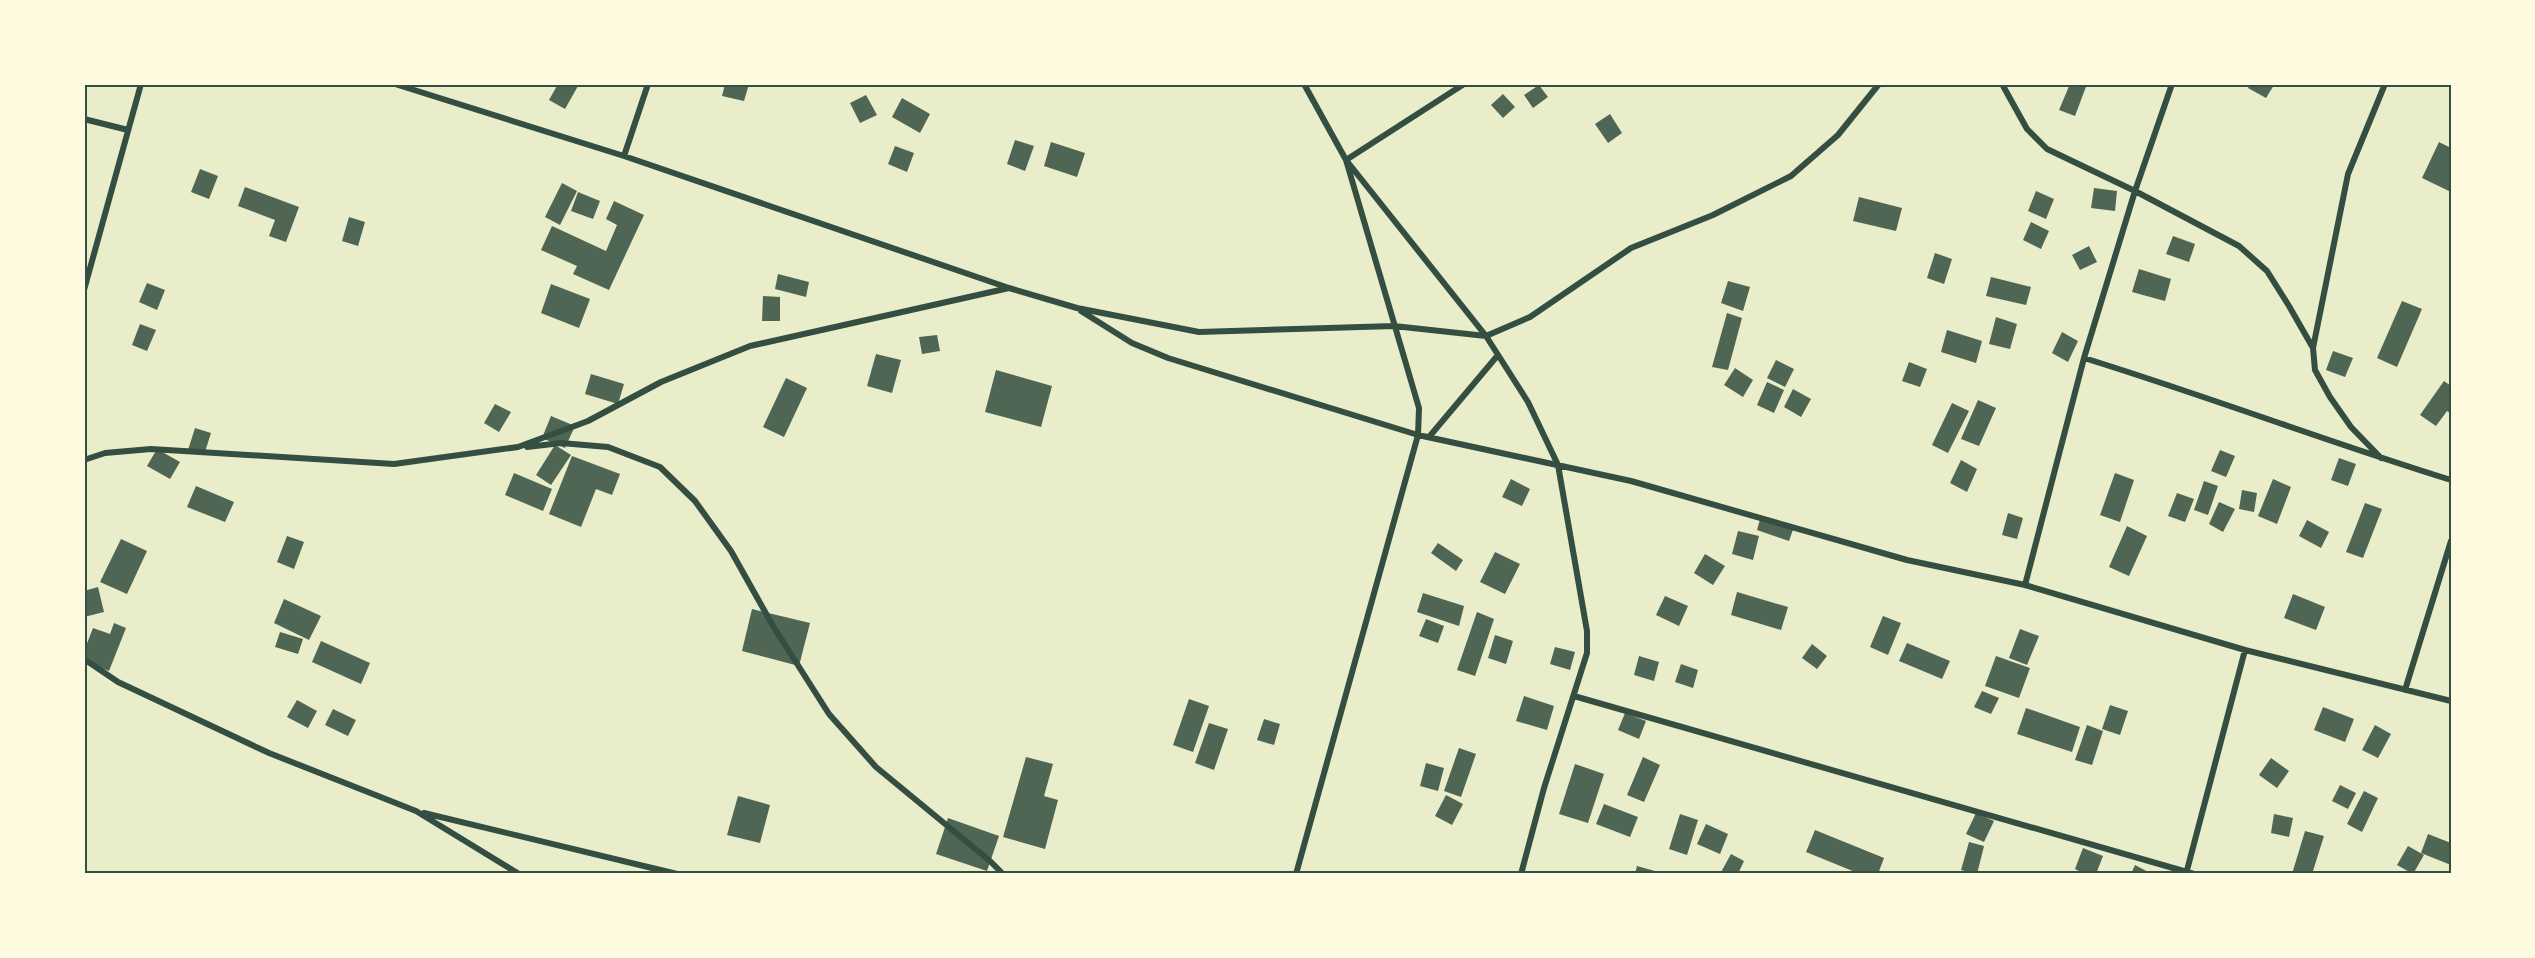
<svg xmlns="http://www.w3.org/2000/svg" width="2535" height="958" viewBox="0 0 2535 958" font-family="'Space Grotesk',sans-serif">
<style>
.building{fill:#4f6655}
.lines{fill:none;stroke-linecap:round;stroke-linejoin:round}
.minor{stroke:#344e41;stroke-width:6}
.neatline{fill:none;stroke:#344e41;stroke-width:2}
</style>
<rect width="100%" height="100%" fill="#e9edc9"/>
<!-- building -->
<path class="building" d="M558 84H574L578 86 565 109 549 100Z
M725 84H749L744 101 722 96Z
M2070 84H2087L2075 116 2059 110Z
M2250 84H2272L2274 85 2266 98 2248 88Z
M1539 85 1548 97 1533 108 1524 95Z
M1503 94 1515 107 1503 118 1491 105Z
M866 95 877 115 860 123 850 103Z
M902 98 930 114 920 133 892 117Z
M1610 114 1622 133 1608 143 1595 124Z
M1015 140 1034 146 1025 171 1007 164Z
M1051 142 1085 153 1077 177 1044 166Z
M2439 142 2451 148V192L2422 178Z
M895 146 914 153 907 172 888 164Z
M200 169 218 176 209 199 191 192Z
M562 183 577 191 560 225 545 217Z
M245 187 299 207 286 242 269 236 275 220 238 206Z
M2094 188 2117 191 2115 211 2091 208Z
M2036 191 2054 199 2046 219 2028 211Z
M578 192 600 201 593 219 571 211Z
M1859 197 1902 208 1896 231 1853 221Z
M614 201 644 215 609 290 573 274 577 266 541 250 552 226 606 251 617 225 606 219Z
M349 217 365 222 358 246 342 241Z
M2031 222 2049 231 2041 249 2023 240Z
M2173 236 2195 244 2189 262 2166 254Z
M2089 246 2097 262 2080 270 2072 255Z
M1935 253 1952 259 1944 284 1927 278Z
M2139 269 2171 279 2165 301 2132 292Z
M778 274 809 282 806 297 775 289Z
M1991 277 2031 287 2026 305 1986 296Z
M1728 281 1750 287 1743 311 1721 303Z
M147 283 165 290 157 310 139 302Z
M551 284 590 299 579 328 541 313Z
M763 296 780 297V321H762Z
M2402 301 2422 309 2397 367 2377 358Z
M1727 313 1742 318 1728 370 1712 367Z
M1996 317 2017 324 2010 349 1989 344Z
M140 324 156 330 147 351 132 345Z
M1947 330 1982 341 1976 363 1941 352Z
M2062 332 2078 341 2068 362 2052 353Z
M937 335 940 351 922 354 919 337Z
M2333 351 2353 358 2345 377 2326 370Z
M876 354 901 360 892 393 867 386Z
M1776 360 1794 369 1785 387 1767 378Z
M1909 362 1927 369 1920 387 1902 381Z
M1735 368 1753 380 1743 397 1724 385Z
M996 370 1052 386 1041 427 985 412Z
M591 374 624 384 618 404 585 394Z
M786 378 807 388 784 437 763 427Z
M2444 381 2451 386V414L2447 411 2436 426 2420 415Z
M1767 382 1784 390 1774 413 1757 405Z
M1793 389 1811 399 1801 417 1784 407Z
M1978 400 1996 408 1979 446 1961 439Z
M1952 403 1969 411 1948 453 1932 445Z
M495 404 511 412 499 432 484 423Z
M551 416 575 426 565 448 542 438Z
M195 428 211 433 204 455 188 450Z
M555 445 571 455 551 485 536 475Z
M157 449 180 462 170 479 147 466Z
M2220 450 2235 456 2226 477 2211 471Z
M572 456 620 474 612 495 596 489 581 527 549 514Z
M2339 458 2356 464 2348 486 2331 480Z
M1961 460 1977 469 1967 492 1950 483Z
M514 473 552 489 543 511 505 495Z
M2115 473 2134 480 2120 522 2100 515Z
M1511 479 1530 489 1522 506 1502 497Z
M2273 479 2291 487 2277 524 2258 516Z
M2204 481 2218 486 2208 515 2194 510Z
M196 486 234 502 225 522 187 507Z
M2242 490 2257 493 2254 512 2239 509Z
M2177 493 2194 499 2185 522 2168 516Z
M2219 502 2235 509 2223 532 2209 524Z
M2365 503 2382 509 2363 558 2346 552Z
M2008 513 2023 518 2017 539 2002 535Z
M1761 516 1794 527 1789 541 1757 530Z
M2307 520 2329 532 2321 548 2299 536Z
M2127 526 2147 536 2129 576 2109 567Z
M1738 531 1759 536 1753 560 1732 554Z
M287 536 304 542 294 569 277 562Z
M121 539 147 551 127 594 100 582Z
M1438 543 1463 560 1456 571 1431 553Z
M1495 552 1520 564 1505 594 1480 582Z
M1705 554 1725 566 1713 585 1694 573Z
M98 587 104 612 84 617V591Z
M1737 592 1788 607 1781 630 1731 615Z
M1423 593 1464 606 1459 626 1417 612Z
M2293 594 2325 607 2316 630 2284 618Z
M1665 596 1688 606 1679 626 1656 615Z
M284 599 321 616 309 640 274 623Z
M752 609 810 623 799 666 742 651Z
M1477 612 1494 619 1475 676 1457 670Z
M1883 616 1901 623 1888 655 1870 647Z
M1426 619 1444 626 1438 643 1419 636Z
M114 623 126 628 109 671 84 661V651L93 628 110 634Z
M2020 629 2039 636 2027 665 2009 658Z
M280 632 303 639 298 654 275 647Z
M1495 635 1513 641 1506 664 1488 658Z
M321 641 370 663 361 684 312 662Z
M1907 643 1950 661 1942 679 1899 661Z
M1812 644 1827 656 1817 669 1802 658Z
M1555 647 1575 652 1570 670 1550 664Z
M1639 656 1659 662 1654 681 1634 675Z
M1996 656 2030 668 2019 698 1985 686Z
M1681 664 1698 670 1693 688 1675 682Z
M1982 691 1999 698 1991 714 1974 707Z
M1524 696 1554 706 1547 730 1516 721Z
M1189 699 1209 706 1193 752 1173 745Z
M297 700 317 711 308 728 287 717Z
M2110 705 2128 711 2120 735 2102 729Z
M2323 707 2354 719 2345 742 2314 730Z
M2026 708 2080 727 2072 752 2017 734Z
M333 709 356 720 348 736 325 725Z
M1625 713 1646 721 1639 739 1618 730Z
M1264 719 1280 724 1274 745 1257 740Z
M1209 723 1228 729 1214 770 1195 763Z
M2087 725 2103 731 2092 765 2075 760Z
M2375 725 2391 734 2378 758 2362 750Z
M1459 748 1476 754 1461 797 1444 791Z
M1026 757 1053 764 1044 796 1058 800 1045 849 1003 837Z
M1643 757 1660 765 1644 802 1627 795Z
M2271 758 2289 771 2277 788 2259 775Z
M1426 763 1444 768 1438 791 1420 786Z
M1575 764 1604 774 1588 823 1559 814Z
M2340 785 2356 793 2348 809 2332 801Z
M2364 791 2378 798 2362 832 2347 824Z
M1446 795 1463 804 1452 825 1435 816Z
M738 796 770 805 760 843 727 835Z
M1604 804 1638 817 1630 837 1596 824Z
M1976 813 1994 821 1984 842 1966 834Z
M1680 814 1698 820 1687 855 1669 849Z
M2274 814 2293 818 2289 837 2271 833Z
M948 818 999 836 987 871 936 854Z
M1706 824 1728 834 1720 854 1697 844Z
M1815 830 1884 858 1878 874H1860L1806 852Z
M2305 831 2324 836 2312 874H2292Z
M2428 834 2451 843V865L2421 853Z
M1969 842 1984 846 1977 874 1961 870Z
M2408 846 2424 855 2413 874 2397 865Z
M2083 848 2103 856 2096 874H2085L2075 869Z
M1731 854 1744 861 1738 874H1720Z
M2135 865 2152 874H2131Z
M1637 866 1655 871 1654 874H1635Z"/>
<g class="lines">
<!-- minor -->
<path class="minor" d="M395 84 624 156 1009 288 1077 308 1199 332 1394 326 1486 336 1530 317 1631 248 1713 215 1791 176 1838 135 1879 84
M1464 84 1346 160 1486 336 1528 402 1558 465 1587 631V653L1544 788 1521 874
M2002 84 2027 129 2047 149 2135 191 2239 246 2267 271 2289 306 2313 348 2315 370 2330 397 2351 427 2381 458
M84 119 128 130
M624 156 648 84
M84 290 141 84
M1081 311 1132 343 1168 358 1418 435 1631 481 1907 560 2025 585 2245 650 2451 701
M2313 348 2348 174 2385 84
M2084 358C2207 396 2328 442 2451 480
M1429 437 1498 355
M527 447 561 443 608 447 660 467 695 501 731 551 773 626 829 714 876 767 990 861 1003 874
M84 460 105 453 151 449 394 464 518 447 588 421 661 382 750 346 1009 288
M2025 585 2084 358 2135 191 2172 84
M84 659 118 682 269 753 416 811 519 874
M2405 690 2451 541
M1574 696 2194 874
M424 813 677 874
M1296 874 1418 435 1419 408 1346 160 1304 84
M2186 874 2245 650"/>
</g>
<!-- border -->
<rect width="2535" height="958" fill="none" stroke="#fefae0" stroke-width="171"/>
<rect x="86" y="86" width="2364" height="786" class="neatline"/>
</svg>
